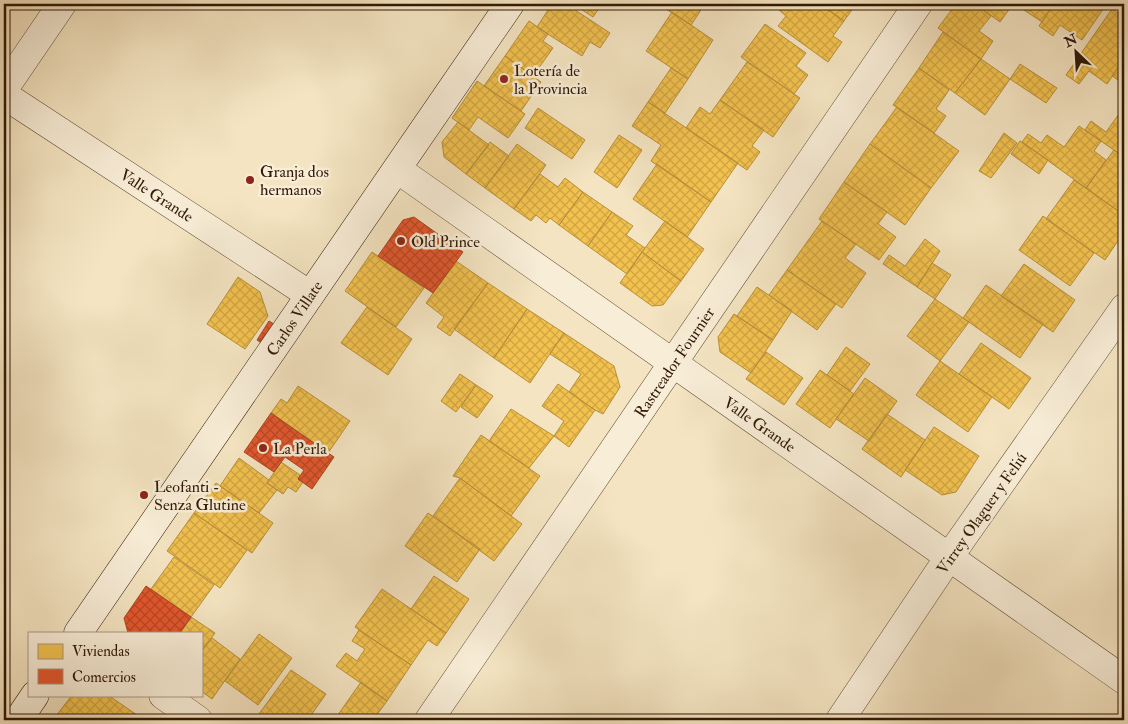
<svg xmlns="http://www.w3.org/2000/svg" width="1128" height="724" viewBox="0 0 1128 724" font-family="'IM FELL Double Pica',serif">
<style>
.homes{fill:url(#homes-cross-hatch);stroke:#b88f38}
.shops{fill:url(#shops-cross-hatch);stroke:#ae4422}
.lines{fill:none;stroke-linecap:round;stroke-linejoin:round}
.street-casing{stroke:#614c34;stroke-width:29}
.secondary-casing{stroke:#301905;stroke-width:29}
.street{stroke:#f8edd7;stroke-width:28}
.secondary{stroke:#f8edd7;stroke-width:28}
.poi-dot{fill:#8f2418;stroke:#f8edd7;stroke-width:2}
.labels{text-anchor:middle;stroke-width:5;stroke-linejoin:round;paint-order:stroke}
.poi-label{font-size:16px;fill:#301905;stroke:#f8edd7;text-anchor:start}
.street-label{font-size:16px;fill:#301905;stroke:#f8edd7}
</style>
<defs>
<pattern id="homes-cross-hatch" width="8" height="8" patternUnits="userSpaceOnUse" patternTransform="scale(1.25)"><rect width="8" height="8" fill="#f2c14e"/><path d="M0 0l8 8M0 8l8-8" fill="none" stroke="#d0a543"/></pattern>
<pattern id="shops-cross-hatch" width="8" height="8" patternUnits="userSpaceOnUse" patternTransform="scale(1.25)"><rect width="8" height="8" fill="#e4572e"/><path d="M0 0l8 8M0 8l8-8" fill="none" stroke="#b94725"/></pattern>
</defs>
<rect width="100%" height="100%" fill="#f4e4c1"/>
<filter id="stains"><feTurbulence type="fractalNoise" baseFrequency=".004" numOctaves="4"/><feColorMatrix values="0 0 0 0 .2 0 0 0 0 .09 0 0 0 0 .02 0 0 0 .5 -.17"/></filter>
<radialGradient id="worn" r=".72"><stop offset=".6" stop-color="#630" stop-opacity="0"/><stop offset="1" stop-color="#630" stop-opacity=".3"/></radialGradient>
<!-- homes -->
<path class="homes" d="M552 4H566L610 33 600 48 590 42 582 56 537 27Z
M573 4H602L593 17Z
M658 4H698L703 7 691 25Z
M784 4H820L844 21 833 36 842 42 828 62 778 26 786 16 779 10Z
M820 4H856L844 21Z
M956 4H975L991 16 979 31 993 41 981 59 938 28Z
M975 4H1013L1000 22Z
M1015 4H1054L1042 22Z
M1054 4H1114L1112 9 1106 5 1082 40 1060 25 1053 36 1039 26Z
M1112 9 1124 17V59L1107 84 1089 71 1079 84 1066 75Z
M672 12 713 40 688 79 646 51Z
M529 21 548 34 543 41 553 48 533 76 505 56Z
M765 24 806 53 796 66 808 75 794 94 741 57Z
M943 32 981 59 955 93 919 68Z
M505 56 541 82 521 111 484 86Z
M981 59 1010 79 985 115 955 93Z
M1124 59V84L1112 76Z
M747 62 800 98 773 137 720 100Z
M1020 64 1057 88 1046 103 1010 79Z
M671 68 688 79 665 113 648 102Z
M919 68 949 90 936 109 946 116 934 133 893 105Z
M477 81 525 114 508 138 478 117 469 130 452 118Z
M720 100 764 130 752 146 760 152 747 170 686 128 700 107 710 114Z
M648 102 738 163 711 202 651 161 661 145 632 126Z
M897 107 959 151 931 188 870 144Z
M1124 107V157L1085 130 1091 121 1106 132Z
M538 108 585 140 572 159 525 128Z
M458 122 489 145 466 174 444 157 442 142Z
M1079 126 1101 141 1094 151 1106 160 1086 188 1022 142 1028 134 1041 143 1047 135 1064 147Z
M1004 133 1017 143 991 178 979 171Z
M619 135 642 150 617 188 594 172Z
M1020 141 1048 160 1039 174 1011 154Z
M490 142 509 156 485 188 466 174Z
M517 144 546 165 514 209 485 188Z
M870 144 931 188 905 225 844 182Z
M1114 150 1124 157V215L1086 188Z
M657 164 711 202 687 237 633 199Z
M540 174 558 187 565 178 583 192 559 225 550 218 546 223 536 215 531 221 514 209Z
M1074 180 1124 215V232L1105 260 1046 219Z
M844 182 887 212 878 224 896 237 879 260 819 219Z
M583 192 612 212 588 246 559 225Z
M612 212 633 226 626 235 645 248 627 274 588 246Z
M1043 216 1094 253 1070 286 1019 250Z
M665 221 704 249 681 281 642 252Z
M822 221 856 244 845 258 866 273 842 308 787 270Z
M925 239 940 251 917 287 883 264 889 255 905 266Z
M372 252 424 288 396 327 345 291Z
M642 252 681 281 663 305 652 306 620 283Z
M456 261 488 283 450 336 437 327 444 317 426 303Z
M932 263 951 275 935 299 917 287Z
M1024 264 1075 300 1053 332 1001 296Z
M787 270 836 304 817 330 769 295Z
M238 277 260 292 268 316 245 349 207 324Z
M488 283 527 309 494 358 454 329Z
M986 285 1043 324 1020 358 963 318Z
M757 287 792 311 773 340 737 316Z
M935 299 969 322 940 361 907 336Z
M367 307 412 339 388 375 341 343Z
M527 309 564 333 530 383 494 358Z
M734 314 773 340 751 373 720 352 718 337Z
M564 333 614 366 620 387 603 414 595 410 569 392 581 374 550 354Z
M981 343 1031 378 1009 409 959 374Z
M846 347 870 364 850 391 827 375Z
M766 352 803 378 784 405 746 379Z
M940 361 992 397 968 432 916 395Z
M820 370 854 394 830 428 796 404Z
M460 374 476 385 456 412 441 401Z
M865 378 897 401 869 441 836 419Z
M558 384 595 410 569 447 554 436 564 421 542 406Z
M476 385 493 396 477 418 461 407Z
M298 386 350 421 328 453 271 413 281 399 287 403Z
M511 409 554 436 529 468 489 441Z
M887 414 925 440 901 477 862 449Z
M934 427 979 456 956 492 942 495 905 470Z
M481 435 540 476 511 516 460 478 453 476Z
M239 458 269 480 267 483 277 490 259 513 220 486Z
M281 462 300 475 298 479 303 482 296 492 288 487 283 494 267 483Z
M460 478 522 524 494 561 433 516Z
M216 483 273 523 252 553 194 513Z
M194 513 247 550 220 588 167 551Z
M428 513 480 549 457 582 405 546Z
M174 557 214 585 191 617 151 589Z
M434 576 469 599 446 633 411 609Z
M382 589 446 633 437 646 428 640 411 665 355 627Z
M191 617 215 633 201 652V633H180Z
M359 630 411 665 387 701 336 666 346 653 357 661 365 649 352 641Z
M259 634 292 658 258 705 225 681Z
M212 638 240 659 212 699 201 691V652Z
M291 670 326 694 309 718 311 720H259L256 718Z
M361 682 387 701 373 720H337L335 719Z
M72 695H108L134 713 128 720H53Z
M134 713 146 720H128Z"/>
<!-- shops -->
<path class="shops" d="M414 217 463 252 433 293 378 256 403 220Z
M269 321 277 326 264 345 257 340Z
M271 413 334 457 312 489 298 479 304 470 285 457 274 472 244 452Z
M146 586 191 617 180 633H128L124 618Z"/>
<g class="lines">
<defs>
<path id="street" d="M4 89 62 4
M4 95 310 295
M397 169 1124 680
M163 695 198 720
M429 720 918 4
M840 720 949 557 1124 308"/>
<path id="secondary" d="M78 633 510 4
M18 720 35 695"/>
</defs>
<!-- street casing -->
<use href="#street" class="street-casing"/>
<!-- secondary casing -->
<use href="#secondary" class="secondary-casing"/>
<!-- street -->
<use href="#street" class="street"/>
<!-- secondary -->
<use href="#secondary" class="secondary"/>
</g>
<!-- markers -->
<g class="poi-dot">
<circle cx="504" cy="79" r="5"/>
<circle cx="250" cy="180" r="5"/>
<circle cx="401" cy="241" r="5"/>
<circle cx="263" cy="448" r="5"/>
<circle cx="144" cy="495" r="5"/>
</g>
<g class="labels">
<!-- poi labels -->
<g class="poi-label">
<text x="514" y="76">Lotería de<tspan x="514" dy="18">la Provincia</tspan></text>
<text x="260" y="177">Granja dos<tspan x="260" dy="18">hermanos</tspan></text>
<text x="411" y="247">Old Prince</text>
<text x="273" y="454">La Perla</text>
<text x="154" y="492">Leofanti -<tspan x="154" dy="18">Senza Glutine</tspan></text>
</g>
<!-- street labels -->
<g class="street-label">
<text transform="translate(157 195) rotate(33)" y="6">Valle Grande</text>
<text transform="translate(294 318) rotate(-56)" y="6">Carlos Villate</text>
<text transform="translate(674 362) rotate(-56)" y="6">Rastreador Fournier</text>
<text transform="translate(760 424) rotate(35)" y="6">Valle Grande</text>
<text transform="translate(981 513) rotate(-55)" y="6">Virrey Olaguer y Feliú</text>
</g>
</g>
<!-- margin -->
<rect width="1128" height="724" fill="none" stroke="#f4e4c1" stroke-width="20"/>
<rect x="5" y="5" width="1118" height="714" fill="none" stroke="#301905" stroke-width="2.5"/>
<rect x="10" y="10" width="1108" height="704" fill="none" stroke="#301905"/>
<!-- legend -->
<rect x="28" y="632" width="175" height="65" fill="#f8edd7" stroke="#a89883"/>
<rect x="38" y="644" width="25" height="15" fill="#f2c14e" stroke="#a89883"/>
<text x="72" y="656" font-size="15" fill="#301905">Viviendas</text>
<rect x="38" y="669" width="25" height="15" fill="#e4572e" stroke="#a89883"/>
<text x="72" y="682" font-size="15" fill="#301905">Comercios</text>
<!-- north arrow -->
<g transform="translate(1076 52) rotate(335)" stroke="#f8edd7" stroke-width="4" paint-order="stroke">
<path d="M0-4L9 19L0 12L-9 19Z" fill="#301905"/>
<text y="-8" font-size="14" font-weight="bold" text-anchor="middle" fill="#301905">N</text>
</g>
<rect width="100%" height="100%" filter="url(#stains)"/>
<rect width="100%" height="100%" fill="url(#worn)"/>
</svg>
